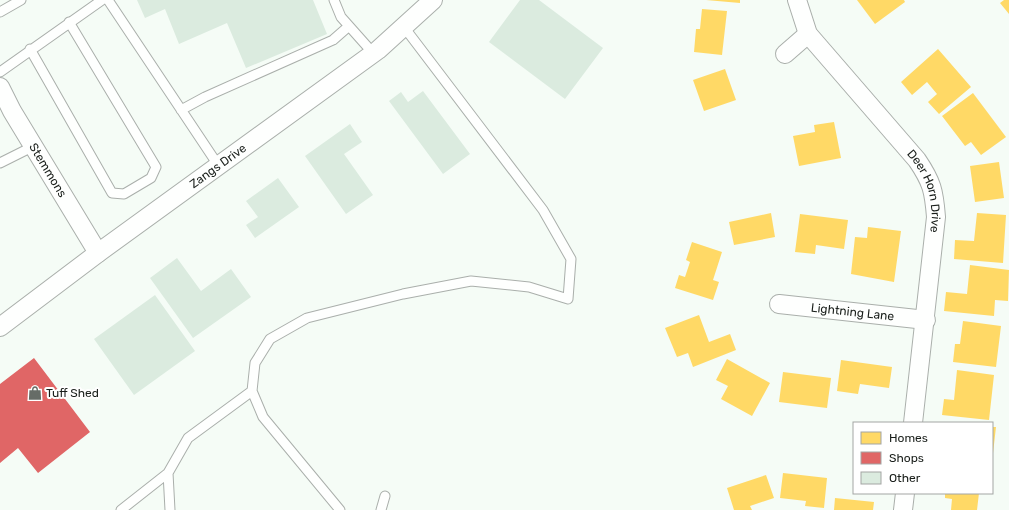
<svg xmlns="http://www.w3.org/2000/svg" width="1009" height="510" viewBox="0 0 1009 510" font-family="Rubik,sans-serif">
<style>
.homes{fill:#ffd966}
.shops{fill:#e06666}
.building{fill:#dbebdf}
.lines{fill:none;stroke-linecap:round;stroke-linejoin:round}
.lane-casing{stroke:#aaafab;stroke-width:11}
.street-casing{stroke:#aaafab;stroke-width:20}
.lane{stroke:#fefffe;stroke-width:9}
.street{stroke:#fefffe;stroke-width:18}
.labels{text-anchor:middle;stroke-width:4;stroke-linejoin:round;paint-order:stroke}
.street-label{font-size:12px;fill:#191e1a;stroke:#fff}
.poi-label{font-size:12px;fill:#191e1a;stroke:#fff;text-anchor:start}
</style>
<rect width="100%" height="100%" fill="#f5fcf6"/>
<!-- homes -->
<path class="homes" d="M706 0H740V3Z
M857 0H904L905 2 875 24Z
M1004 0H1009V14L1000 3Z
M702 9 727 11 722 55 694 52 696 29H700Z
M938 49 971 87 939 114 928 102 937 94 927 82 912 95 901 82Z
M725 69 736 100 704 111 693 80Z
M973 93 1006 137 981 155 971 142 965 146 942 116Z
M834 122 841 158 799 166 793 136 815 132 814 125Z
M999 162 1004 198 975 202 970 166Z
M771 213 775 237 734 245 729 222Z
M977 213 1006 215 1003 263 954 259 955 240 974 241Z
M800 214 848 220 844 249 816 245 815 254 795 252Z
M868 227 901 231 894 282 851 274 855 237 867 238Z
M692 242 722 252 713 280 719 282 713 300 675 288 679 275 685 277 690 262 686 260Z
M970 265 1009 270 1008 301 995 300 994 316 944 311 946 292 967 294Z
M699 315 709 342 730 334 736 350 693 367 688 353 677 357 665 328Z
M963 321 1001 326 996 367 953 362 955 344H960Z
M727 359 770 383 752 416 721 399 728 386 716 380Z
M841 360 892 367 889 388 860 384 858 394 837 391Z
M957 370 994 375 989 420 942 415 944 399 954 400Z
M783 372 831 378 827 408 779 402Z
M992 427H996L993 453H992Z
M783 473 827 478 824 508 805 506 806 501 780 498Z
M766 475 774 498 750 506 752 510H734L727 488Z
M945 493H979L977 510H951L952 499 945 498Z
M835 498 874 502 873 510H834Z"/>
<!-- shops -->
<path class="shops" d="M34 358 90 432 38 473 18 448 0 463V384Z"/>
<!-- building -->
<path class="building" d="M137 0H313L327 34 246 68 227 23 179 44 165 9 145 18Z
M520 0H539L603 48 565 99 489 42Z
M423 91 470 154 443 174 389 101 401 92 408 102Z
M350 124 362 142 344 154 373 195 346 214 305 156Z
M278 178 299 207 255 238 246 225 258 217 246 201Z
M177 258 201 291 231 269 251 297 193 338 150 278Z
M155 295 195 351 134 395 94 339Z"/>
<g class="lines">
<defs>
<path id="lane" d="M108 0 218 165
M334 0 341 17 373 53
M0 12 21 0
M30 49 112 193 124 194 151 178 156 167 69 22
M0 72 102 0
M181 110 205 97 333 40 349 26
M0 163 34 146
M168 473 170 510
M121 510 168 473 188 438 252 391
M340 510 263 417 252 391 255 363 270 339 307 318 403 294 471 281 529 287 568 299 571 259 543 210 404 27
M381 510 385 496"/>
<g id="street">
<path id="s1" d="M797 0 808 34 917 160C932 182 934 191 936 217L913 423"/>
<path d="M785 54 808 34"/>
<path id="s2" d="M0 87 12 111 98 253"/>
<path id="s3" d="M779 304 926 320"/>
<path id="s4" d="M0 327 98 253 378 50 433 0"/>
<path d="M903 510 905 493"/>
</g>
</defs>
<!-- lane casing -->
<use href="#lane" class="lane-casing"/>
<!-- street casing -->
<use href="#street" class="street-casing"/>
<!-- lane -->
<use href="#lane" class="lane"/>
<!-- street -->
<use href="#street" class="street"/>
</g>
<!-- icons -->
<defs>
<symbol id="shop-bare" viewBox="-9 -9 18 18"><path d="M-5-2.5h2.3a2.7 3.5 0 0 1 5.4 0H5L5.5 6h-11ZM-1.5-2.5h3a1.5 2.3 0 0 0-3 0Z" fill="#666c67" stroke="#fff" stroke-width="2.5" paint-order="stroke"/></symbol>
</defs>
<g fill-rule="evenodd">
<use href="#shop-bare" x="25" y="383" width="20" height="20"/>
</g>
<g class="labels">
<!-- street labels -->
<g class="street-label">
<text dy="4" stroke="none"><textPath href="#s4" startOffset="271">Zangs Drive</textPath></text>
<text dy="4" stroke="none"><textPath href="#s2" startOffset="96">Stemmons</textPath></text>
<text dy="4" stroke="none"><textPath href="#s1" startOffset="235">Deer Horn Drive</textPath></text>
<text dy="4" stroke="none"><textPath href="#s3" startOffset="74">Lightning Lane</textPath></text>
</g>
<!-- poi labels -->
<g class="poi-label">
<text x="46" y="397">Tuff Shed</text>
</g>
</g>
<!-- legend -->
<rect x="853" y="422" width="140" height="72" fill="#ffffff" stroke="#a3a5a3"/>
<rect x="861" y="432" width="20" height="12" fill="#ffd966" stroke="#a3a5a3"/>
<text x="889" y="442" font-size="12" fill="#191e1a">Homes</text>
<rect x="861" y="452" width="20" height="12" fill="#e06666" stroke="#a3a5a3"/>
<text x="889" y="462" font-size="12" fill="#191e1a">Shops</text>
<rect x="861" y="472" width="20" height="12" fill="#dbebdf" stroke="#a3a5a3"/>
<text x="889" y="482" font-size="12" fill="#191e1a">Other</text>
</svg>
